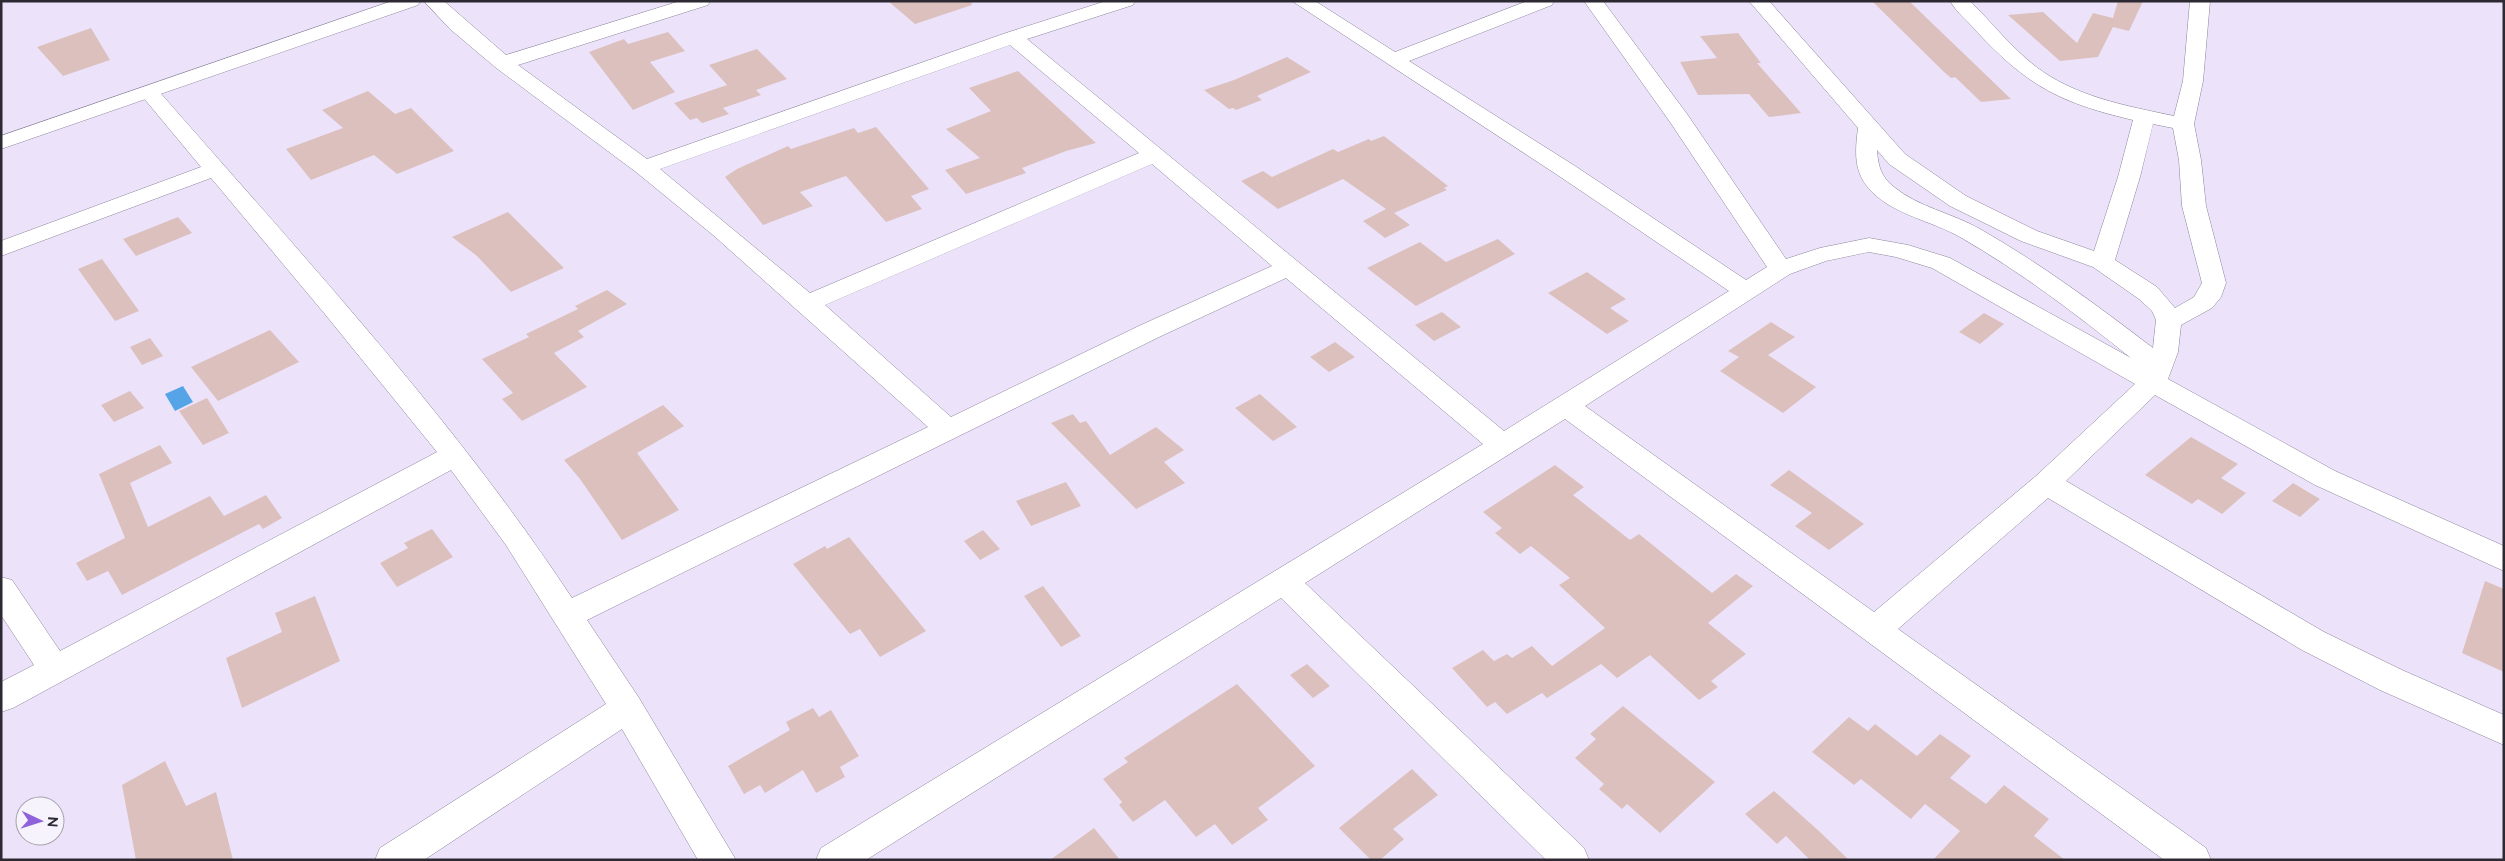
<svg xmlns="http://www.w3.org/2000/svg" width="2505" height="861" viewBox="0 0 2505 861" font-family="Raleway,sans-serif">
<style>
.water{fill:#56a4e8}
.building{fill:#dcc0be}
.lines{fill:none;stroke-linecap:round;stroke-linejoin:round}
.minor-casing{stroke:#8b8499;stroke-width:1}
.tertiary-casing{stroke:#8b8499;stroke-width:1}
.minor{fill:#fff;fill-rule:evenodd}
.tertiary{fill:#fff;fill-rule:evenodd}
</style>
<rect width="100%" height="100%" fill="#ece3fb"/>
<!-- water -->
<path class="water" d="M183 386 193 402 175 411 165 394Z"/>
<!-- building -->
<path class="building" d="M888 1H971L972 5 915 24Z
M1872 1H1909L2011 99 1981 102 1955 77 1951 78 1944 72Z
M2118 1H2143L2129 31 2113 27 2098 57 2060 61 2008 15 2043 12 2077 43 2093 13 2113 18Z
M91 28 110 60 63 76 37 47Z
M668 32 685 51 650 62 675 92 633 110 589 52 624 39 628 44Z
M1738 33 1761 63H1757L1801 113 1769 117 1749 94 1698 95 1680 62 1717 58 1700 36Z
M757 49 787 79 756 90 761 95 723 108 729 114 702 123 697 118 690 120 674 103 727 85 709 65Z
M1287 57 1311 72 1257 96 1262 100 1236 110 1233 108 1229 109 1204 90 1234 80Z
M1018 71 1096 143 1066 151 1022 168 1026 173 966 194 945 170 980 158 946 129 991 111 969 88Z
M368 91 395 114 411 108 454 151 397 174 374 155 311 180 286 149 343 128 322 110Z
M876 127 929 189 911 196 922 209 886 222 846 176 800 192 813 206 763 225 725 177 737 169 788 146 791 149 854 128 858 133Z
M1384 136 1448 186 1444 188 1447 190 1394 213 1410 225 1385 238 1363 221 1386 209 1343 179 1278 209 1241 181 1263 171 1272 177 1333 149 1338 152 1369 139 1371 141Z
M508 212 564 268 511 292 477 256 452 237Z
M178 217 192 233 136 256 123 239Z
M1498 239 1515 254 1416 306 1367 268 1420 242 1446 262Z
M102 259 139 311 115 321 78 269Z
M1587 272 1626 299 1610 308 1629 321 1607 334 1548 293Z
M607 290 627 304 578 331 584 337 554 353 587 387 522 421 502 399 513 393 482 359 529 337 526 334 578 309 575 306Z
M1442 312 1461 327 1434 341 1415 325Z
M1984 313 2004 324 1980 344 1959 332Z
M1771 322 1795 337 1768 355 1816 387 1783 413 1720 371 1739 357 1728 351Z
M270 330 299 362 218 401 191 367Z
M150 338 163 356 142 365 130 347Z
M1335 342 1355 357 1329 372 1310 357Z
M130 391 144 408 114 422 101 405Z
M1260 394 1297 427 1273 441 1235 408Z
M207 398 229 433 203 445 179 411Z
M663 405 684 426 637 453 679 510 622 540 580 479 564 460Z
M1073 414 1080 423 1086 421 1110 455 1156 427 1184 450 1164 462 1185 483 1136 509 1051 423Z
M2191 437 2238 464 2221 478 2246 493 2222 514 2198 499 2192 504 2145 475Z
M160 445 172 463 130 483 148 527 210 496 224 516 266 495 282 518 263 529 259 524 122 595 108 571 87 581 76 563 125 538 99 474Z
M1555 465 1584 487 1573 495 1630 540 1639 534 1712 593 1736 574 1753 586 1708 623 1746 654 1711 681 1718 687 1699 700 1650 655 1617 678 1601 664 1547 698 1542 693 1507 714 1495 702 1487 707 1452 668 1483 650 1494 661 1507 654 1512 658 1532 646 1552 666 1605 628 1559 585 1570 578 1531 546 1520 554 1495 533 1502 528 1483 512Z
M1789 470 1864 524 1829 550 1795 526 1812 513 1770 485Z
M1066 482 1081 506 1031 526 1016 501Z
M2293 483 2320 499 2300 517 2272 501Z
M432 529 453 557 397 587 380 563 408 548 404 543Z
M983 530 1000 549 980 560 964 541Z
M849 537 926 631 880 657 860 629 850 634 793 564 825 546 827 549Z
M2485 581 2504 589V672L2462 653Z
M1043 586 1081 636 1061 647 1024 596Z
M315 596 340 661 242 708 226 658 282 632 275 613Z
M1307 664 1330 686 1313 698 1290 675Z
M1237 684 1315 766 1258 808 1268 820 1232 845 1215 824 1196 837 1165 800 1133 822 1119 805 1122 802 1103 779 1128 762 1124 758Z
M1623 706 1715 782 1660 833 1627 804 1622 809 1599 789 1604 784 1575 758 1596 739 1590 734Z
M813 708 819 717 831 710 859 756 840 767 845 777 816 793 803 770 765 793 760 785 744 794 728 766 790 730 786 722Z
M1849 717 1868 731 1875 724 1917 756 1940 734 1971 756 1950 778 1986 804 2004 785 2049 819 2034 836 2065 860H1933L1960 831 1925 804 1911 819 1861 779 1854 785 1812 752Z
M165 761 186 806 216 792 233 860H136L122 785Z
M1412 769 1438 795 1393 829 1404 839 1380 860H1371L1339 828Z
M1774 791 1820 832 1849 860H1810L1786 836 1777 844 1745 814Z
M1094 828 1120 860H1050Z"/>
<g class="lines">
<defs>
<path id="minor" d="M424 1H444L506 55 680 1H710L708 5 518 65 647 159 1006 33 1106 1H1135L1133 5 1027 39 1504 431 1729 291 1559 176 1292 1H1315L1395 52 1527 1H1554L1552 5 1409 61 1575 166 1746 280 1767 267 1670 122 1584 1H1603L1687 114 1786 259 1820 248 1869 238 1908 245 1950 258 2131 358C2076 314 2021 272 1960 237 1932 221 1895 215 1872 192 1853 173 1855 152 1858 128L1749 1H1769L1905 154 1966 196 2037 231 2094 251 2118 177 2133 120C2061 103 2029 87 1978 33 1969 22 1957 13 1950 1H1970C1992 23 2011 47 2035 66 2075 97 2127 106 2174 116L2183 81 2190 1H2210L2203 81 2194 124 2201 160 2206 206 2226 283 2221 297 2212 308 2181 325 2178 352 2168 379 2335 471 2504 546V571L2315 485 2155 395 2066 481 2324 632 2402 670 2504 715V745L2380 690 2302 650 2048 498 1898 629 2206 848 2211 860H2164L1565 419 1305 583 1584 848 1589 860H1546L1281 598 866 860H816L821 848 1483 444 1286 278 1159 337 587 620 639 698 736 860H698L622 729 424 860H375L380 848 606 704 506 545 451 470 13 708 1 712V682L34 665 1 615V577L12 580 60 651 437 452 324 313 211 178 1 256V241L201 167 142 96 139 92 142 88 149 86 156 88C300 253 451 415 572 598L928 427 713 235 636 172 495 67 450 29ZM1010 45 1139 153 810 293 660 169ZM2153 124 2173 128 2179 160 2182 206 2202 283 2194 297 2175 308 2157 287 2115 260 2140 177ZM1877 150 1889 164 1950 206 2021 241 2093 267 2139 299 2152 311 2156 320 2153 348C2097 305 2041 264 1980 229 1952 213 1918 207 1894 187 1881 177 1878 166 1877 150ZM1152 164 1272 266 1141 325 951 417 825 305ZM1869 252 1896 257 1932 268 2135 384 2036 476 1874 612 1585 406 1790 274 1826 261Z"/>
<path id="tertiary" d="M392 1H420L418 5 1 149V136Z"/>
</defs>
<!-- minor casing -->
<use href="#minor" class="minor-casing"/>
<!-- tertiary casing -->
<use href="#tertiary" class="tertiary-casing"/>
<!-- minor -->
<use href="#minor" class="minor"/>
<!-- tertiary -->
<use href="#tertiary" class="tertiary"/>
</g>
<!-- border -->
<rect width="2505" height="861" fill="none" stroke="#2c2932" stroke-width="5"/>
<!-- north arrow -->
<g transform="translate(40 821) rotate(94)"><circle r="24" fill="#f7f3fd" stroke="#a6a2ac"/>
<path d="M0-4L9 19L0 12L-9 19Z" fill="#8f62dc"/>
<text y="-8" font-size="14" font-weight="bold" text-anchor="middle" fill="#2c2932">N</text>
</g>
</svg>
